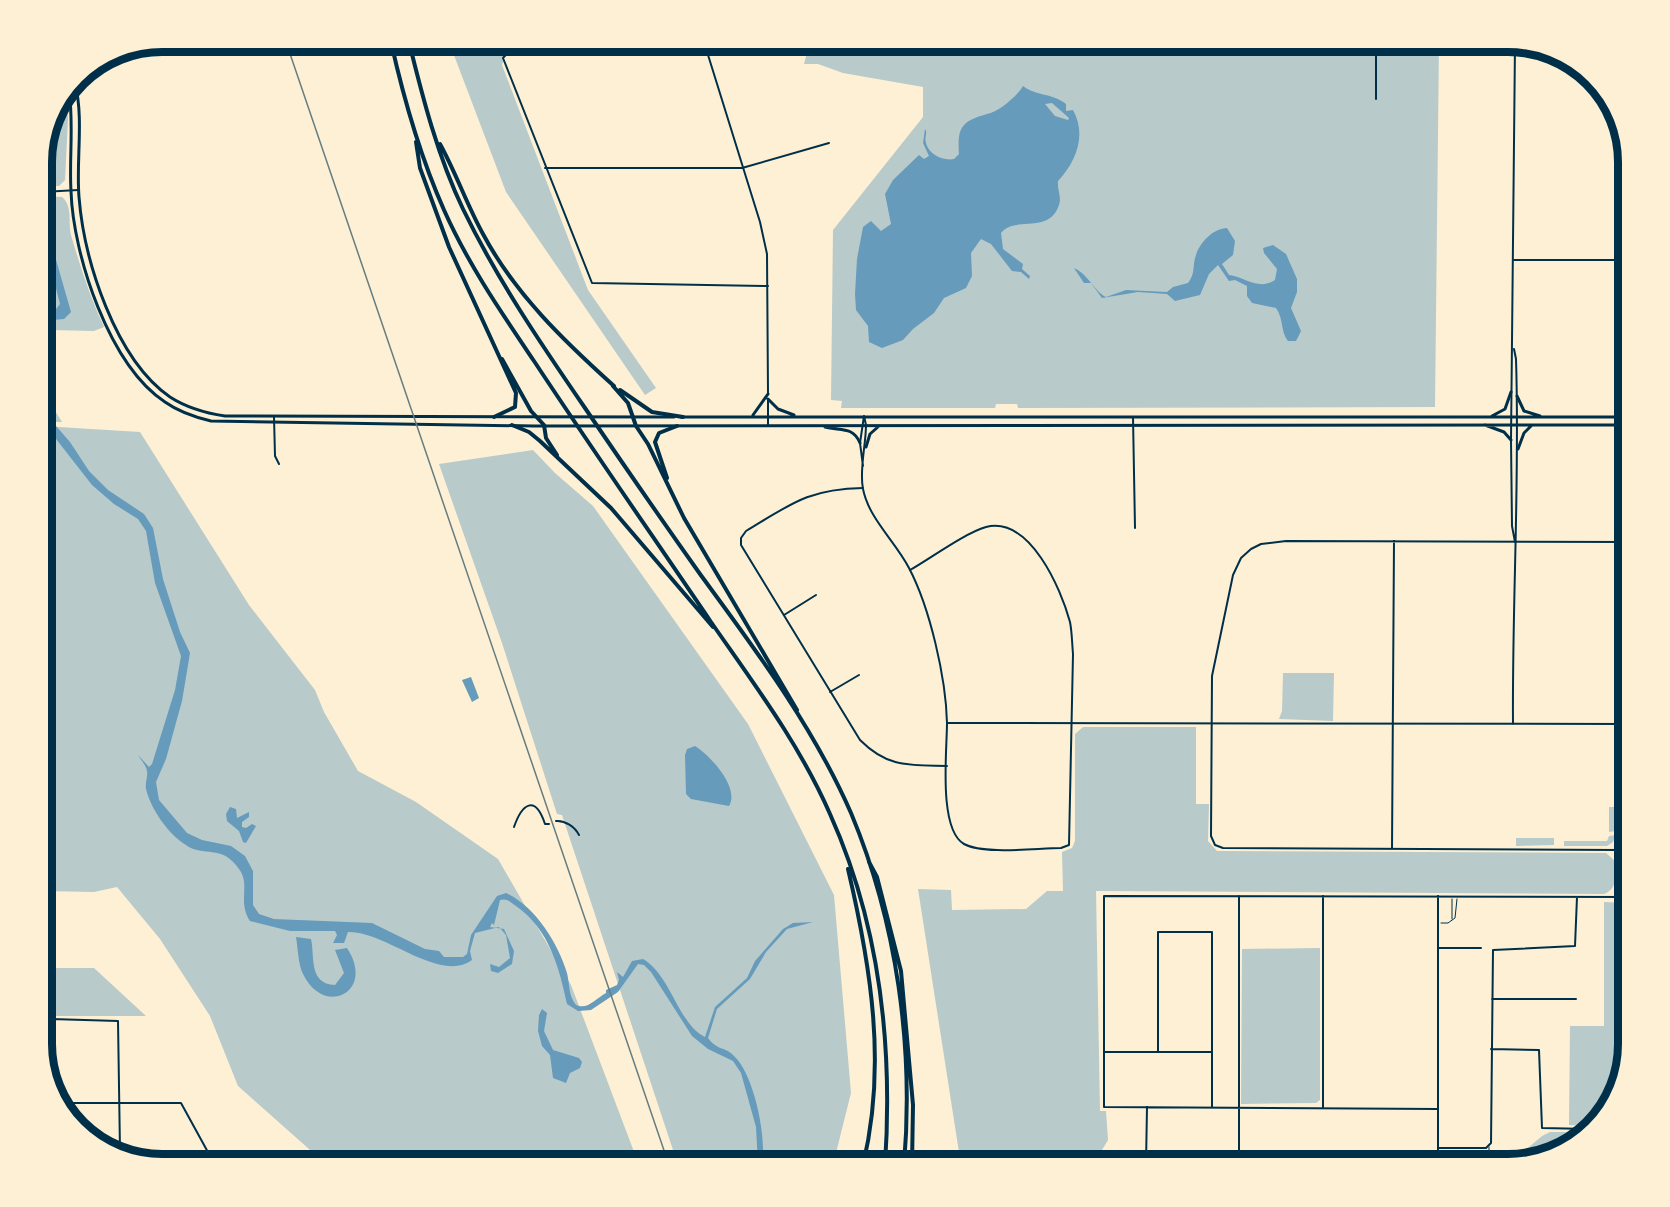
<svg xmlns="http://www.w3.org/2000/svg" width="1670" height="1207" viewBox="0 0 1670 1207" font-family="'Varela Round',sans-serif">
<style>
.green{fill:#b9caca}
.water{fill:#669bbc;fill-rule:evenodd}
.lines{fill:none;stroke-linecap:round;stroke-linejoin:round}
.service{stroke:#003049;stroke-width:1}
.minor{stroke:#003049;stroke-width:2}
.tertiary{stroke:#003049;stroke-width:2}
.secondary{stroke:#003049;stroke-width:3}
.motorway{stroke:#003049;stroke-width:4}
.rail{stroke:#657d81;stroke-width:1.5}
.rim{fill:none;stroke:#003049;stroke-width:8}
</style>
<rect width="100%" height="100%" fill="#fdf0d5"/>
<!-- green -->
<path class="green" d="M449 42H522L506 50 502 65 588 290 656 388 645 395 506 192Z
M810 42H1439L1435 407 1018 408 1017 404H996L995 408H841L842 401 831 400 833 230 923 117V87L843 73 818 64H804Z
M66 94 68 119 65 180 59 186H42C42 153 46 121 66 94Z
M42 196 62 197C73 206 68 222 71 235 80 266 90 297 104 327L94 331 49 330V401L62 422H42Z
M42 426 140 432 249 605 315 690 324 712 358 771 416 802 498 859 571 985 639 1165H327L238 1086 210 1016 160 939 117 887 94 892 42 891Z
M533 450 555 473 593 506 748 724 834 895 851 1093 833 1165H678L562 815 557 814 502 643 439 464Z
M1283 673H1334L1333 721 1279 719 1282 711Z
M1083 727H1196V804H1209L1208 841 1217 851 1606 853 1615 861C1614 871 1620 888 1604 894L1096 891 1100 1111H1106L1108 1140 1093 1165H961L918 889 951 890 952 910 1026 909 1047 891H1063L1062 852 1072 848 1075 841V734Z
M1614 803H1616V831L1609 832V807H1614Z
M1616 835 1613 842 1607 846H1564V841H1607L1609 836Z
M1516 838H1554V845L1516 846Z
M1604 902 1628 903 1626 1051 1621 1065 1615 1066C1615 1080 1610 1121 1593 1125 1586 1127 1576 1125 1569 1125L1570 1026H1604Z
M1320 948V1100L1316 1103 1241 1104 1242 949Z
M54 968H94L146 1016H56Z
M1550 1132H1585L1561 1152 1522 1161V1153L1542 1136Z"/>
<!-- water -->
<path class="water" d="M1023 86C1036 96 1052 93 1066 104V111L1073 110C1087 135 1076 162 1058 181 1057 190 1062 197 1059 205 1049 235 1015 215 1001 233L1003 249 1023 264 1022 269 1030 276 1029 279 1021 272 1012 271 991 244 981 239 971 253 972 276 966 288 944 298 934 313 913 329 903 340 882 348 869 342 868 326 856 310 855 294 857 259 863 227 871 221 881 231 891 224 885 194 893 180 919 155 924 159 929 156 923 143 925 129C928 134 924 137 926 143 929 155 943 161 954 159L959 154C957 127 962 121 987 114 999 112 1018 95 1023 86ZM1052 103 1069 118 1068 120 1055 116 1045 104Z
M42 211 71 312 64 319 42 321V312L56 309 60 304 42 233Z
M1227 228 1235 241 1233 255 1222 264 1229 275C1245 277 1259 291 1275 280L1277 269 1264 253 1263 248 1273 245 1286 254 1297 279V292L1291 308 1301 331 1296 341H1288C1280 331 1284 319 1276 308L1252 303 1247 296V286L1235 280 1229 281 1218 265 1209 274 1200 295 1175 301 1167 294 1138 292 1102 298 1091 283H1084L1074 268C1088 274 1095 292 1106 297L1126 290 1167 292 1173 287 1188 283C1196 273 1192 265 1196 255 1200 242 1214 228 1227 228Z
M42 255 51 289 50 294 42 304Z
M42 410 70 442 89 471 108 490 144 514 153 528 163 579 180 632 190 653 182 701 166 759 156 782 159 800 187 833 202 840 231 846 245 856 253 871V905L259 914 274 919 372 923 425 949 439 951 444 957H463L467 954 471 935 497 896 506 893C535 906 558 943 567 973 570 985 568 995 576 1005 588 1010 595 999 606 993V990L617 985 619 980 617 972 623 977 632 961 643 959C671 975 678 1024 705 1037L715 1007 747 978 755 961 783 929 793 923 813 922 787 929 766 952 750 979 717 1009 708 1038C719 1052 725 1046 734 1056 754 1074 767 1138 762 1165H758L756 1127 741 1073 733 1061 708 1049 692 1036 651 972 644 965 638 964 618 992 591 1010 578 1011 567 1004C559 967 549 929 516 906 510 902 507 898 500 900L494 925 492 923 490 927 504 929 514 951 512 964 498 973 491 971 490 964 499 967 510 958 506 935 499 927 475 933 470 951 472 960C440 984 384 930 348 932L344 943H333L337 935 335 931H290L250 921C237 901 251 885 239 869 221 843 204 858 186 845 168 834 151 809 146 789 145 782 148 777 147 771 146 765 141 760 138 755L149 767 152 764 175 690 181 656 155 583 146 531 138 519 114 504 92 485 42 421Z
M471 677 479 698 472 702 462 680Z
M695 746C711 756 740 788 729 806L691 799 686 794 685 755 687 749Z
M230 807 236 809 237 818 249 812V817L242 822V827L246 828 252 824 256 826 246 843 243 842 239 831 227 821 226 814Z
M296 937 311 939C315 956 308 984 335 985L344 973 335 950 347 948C376 992 324 1018 303 974 298 964 298 948 296 937Z
M542 1009 547 1013 544 1031 553 1050 579 1058 582 1062 580 1068 570 1073 566 1083 553 1078 550 1055 542 1046 538 1031 539 1015Z"/>
<g class="lines">
<!-- service -->
<path class="service" d="M1452 919V899
M1441 923H1448L1455 918 1457 899
M1489 1165V1147"/>
<!-- minor -->
<path class="minor" d="M706 46H521L512 48 503 58 592 283 768 286
M1376 99V42
M545 168H742L829 143
M1514 260H1628
M274 417 275 456 279 464
M1133 417 1135 528
M863 488C808 489 791 504 746 531L741 538V545L860 740C888 768 909 765 947 766
M910 570C931 558 965 533 986 527 1030 516 1061 589 1070 622 1072 632 1072 643 1073 654L1069 845 1061 848C1037 848 984 855 964 844 938 829 947 750 947 723
M784 615 816 595
M830 692 859 675
M556 821C565 820 575 827 579 835
M514 827C522 804 535 794 545 824H549
M1392 849 1394 541
M1619 850 1223 848 1215 845 1211 836 1212 676 1233 575 1241 558 1251 549 1261 544 1286 541 1628 542
M42 896 49 899 50 903V1082
M1620 897 1621 543
M1439 948H1481
M1492 999H1576
M51 1019 118 1021 120 1151
M1491 1049 1539 1050 1542 1128 1589 1129
M1104 1052H1212
M1158 1052V932H1212V1107
M58 1103H181L215 1165
M1323 1108V896
M1438 1109 1104 1107V896L1628 897
M1438 1148H1486L1491 1143 1493 950 1575 946 1577 897
M142 1158 151 1159 155 1163
M1146 1164 1147 1107
M1131 1165H1320
M1239 1165V896
M1438 1165V896"/>
<!-- tertiary -->
<path class="tertiary" d="M704 42 760 222 767 254 768 393
M42 192 78 190
M864 416 866 425C866 445 859 470 863 489 869 519 895 541 909 568 930 608 946 678 947 723L1628 724
M768 426V399
M863 466 860 443 864 416
M1515 542 1512 526 1511 440 1515 44
M1513 724C1512 602 1520 481 1516 359L1514 349"/>
<!-- secondary -->
<path class="secondary" d="M75 83C84 119 76 160 79 197 84 260 115 359 170 397 187 408 205 413 225 416L674 417
M69 91C74 123 69 158 71 191 73 255 109 365 165 402 179 412 194 417 211 421L534 426 1628 425
M1517 396 1524 411 1540 416
M768 399 778 409 794 415
M753 415 768 394
M1492 416 1505 409 1511 392
M681 417H1628
M1485 425 1504 432 1511 440
M825 427C840 431 853 426 860 443
M866 447 870 434 879 426
M1518 449 1524 433 1532 425"/>
<!-- motorway -->
<path class="motorway" d="M391 42C404 100 420 156 444 210 468 264 501 312 534 361 592 449 652 535 711 622 754 684 800 745 830 814 880 925 893 1045 885 1165
M409 42C423 99 438 157 463 209 497 279 541 344 585 408 623 464 661 519 700 574 755 649 813 726 851 813 897 923 914 1047 904 1165
M416 142 420 168 449 247 516 393 515 407 494 417
M440 144C456 173 467 205 483 234 515 294 564 341 614 386
M502 359 531 411 544 425 546 438 557 455
M613 386 628 403 636 426 648 444 684 518 797 710
M620 390 652 412 683 417
M512 425 529 432 540 441 611 508 713 627
M667 478 655 442 659 433 677 426
M869 862 877 877 901 971 913 1105 912 1165
M848 869C871 967 887 1066 863 1165"/>
<!-- rail -->
<path class="rail" d="M286 42 669 1165"/>
</g>
<!-- crop -->
<path d="M0 0H1670V1207H0ZM162 52H1508A110 110 0 0 1 1618 162V1044A110 110 0 0 1 1508 1154H162A110 110 0 0 1 52 1044V162A110 110 0 0 1 162 52Z" fill="#fdf0d5" fill-rule="evenodd"/>
<path class="rim" d="M162 52H1508A110 110 0 0 1 1618 162V1044A110 110 0 0 1 1508 1154H162A110 110 0 0 1 52 1044V162A110 110 0 0 1 162 52Z"/>
</svg>
